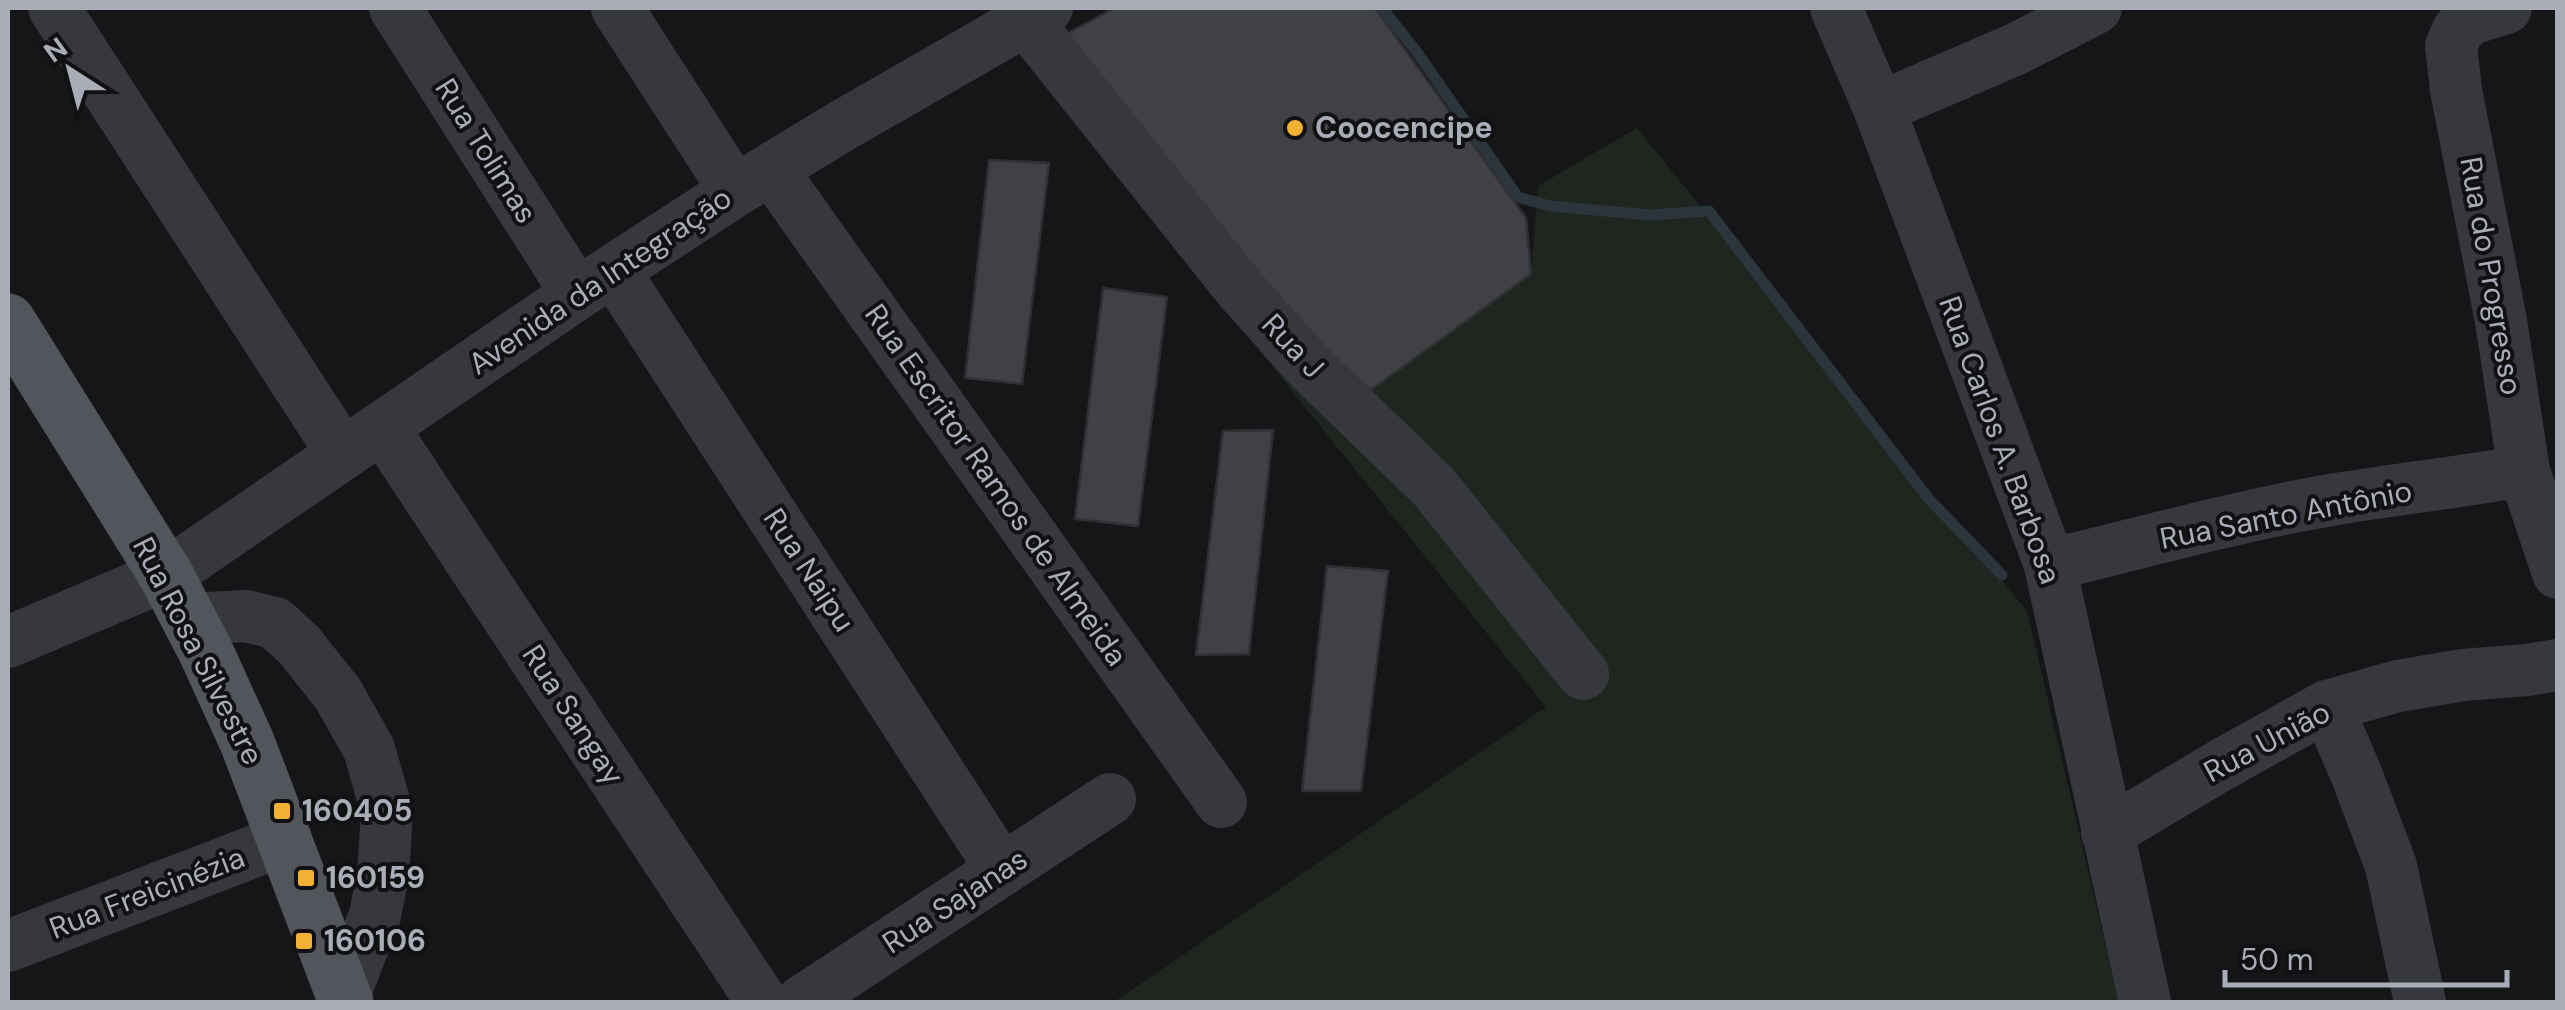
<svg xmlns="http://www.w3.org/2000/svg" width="2565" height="1010" viewBox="0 0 2565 1010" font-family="'DM Sans',sans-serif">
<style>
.green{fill:#1e261f}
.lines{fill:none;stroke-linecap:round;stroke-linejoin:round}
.stream{stroke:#2c353c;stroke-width:11}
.building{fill:#404145;stroke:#303034;stroke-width:2.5}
.minor{stroke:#37383d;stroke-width:52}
.major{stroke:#53555c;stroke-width:55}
.poi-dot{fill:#f2b134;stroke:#111113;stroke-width:4}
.labels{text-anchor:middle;stroke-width:8;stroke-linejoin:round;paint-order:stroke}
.poi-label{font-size:30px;font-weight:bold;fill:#a8adb8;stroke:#111113;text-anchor:start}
.street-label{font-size:30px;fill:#a8adb8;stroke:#111113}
</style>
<rect width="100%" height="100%" fill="#161618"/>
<!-- green -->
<path class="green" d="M1637 128 2027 611 2119 1002H1114L1546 707 1248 336 1372 389 1531 274 1538 186Z"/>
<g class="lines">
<!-- stream -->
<path class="stream" d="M1382 8 1416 51 1518 197 1550 206 1650 215 1709 211 1928 498 2002 575"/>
</g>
<!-- building -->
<path class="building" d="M1114 8H1375L1526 218 1531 274 1371 390 1328 384 1058 39Z
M989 160 1049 163 1022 384 965 378Z
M1103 288 1167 297 1138 526 1075 519Z
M1273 430 1249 654 1196 655 1223 431Z
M1327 566 1388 571 1361 791H1302Z"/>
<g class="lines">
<!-- minor -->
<path class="minor" d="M54 8 342 453
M395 8 577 294
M617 8 735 191
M1016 8 1240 289 1307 364 1434 487 1583 674
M1836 8 1879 108 2050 565 2145 1002
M2506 8 2471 19 2458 30 2451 46 2456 90 2501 321 2524 471 2558 573
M1879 108 2016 49 2096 8
M771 169 1221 802
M614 271 1002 870
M383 428 762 1002
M2050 565C2149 541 2248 513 2349 497 2407 488 2466 481 2524 471
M189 619 246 616 275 623 299 645 338 694 369 749 387 812 383 875 375 915 344 996
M8 642 166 575 577 294 735 191 840 127 1047 8
M2327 706 2357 776 2391 866 2420 1002
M2107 833 2221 765 2327 706 2398 686 2463 675 2527 670 2558 665
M8 946 286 839
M801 1002 1110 799"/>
<!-- major -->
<path class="major" d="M8 321 166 575 206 652 247 742 346 1002"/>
</g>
<!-- markers -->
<g class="poi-dot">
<circle cx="1295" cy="128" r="10"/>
<rect x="272" y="801" width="20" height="20" rx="5"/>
<rect x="296" y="868" width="20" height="20" rx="5"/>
<rect x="294" y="931" width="20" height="20" rx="5"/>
</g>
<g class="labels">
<!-- poi labels -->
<g class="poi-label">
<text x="1315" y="138">Coocencipe</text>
<text x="302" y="821">160405</text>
<text x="326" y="888">160159</text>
<text x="324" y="951">160106</text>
</g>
<!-- street labels -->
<g class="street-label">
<text transform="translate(486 151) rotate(58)" y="10">Rua Tolimas</text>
<text transform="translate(2491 276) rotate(80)" y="10">Rua do Progresso</text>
<text transform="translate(600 281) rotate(-34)" y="10">Avenida da Integração</text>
<text transform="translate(1293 346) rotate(47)" y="10">Rua J</text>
<text transform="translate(2000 440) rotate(70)" y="10">Rua Carlos A. Barbosa</text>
<text transform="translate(996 485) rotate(55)" y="10">Rua Escritor Ramos de Almeida</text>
<text transform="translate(2286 515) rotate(-11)" y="10">Rua Santo Antônio</text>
<text transform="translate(809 570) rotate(57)" y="10">Rua Naipu</text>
<text transform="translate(198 651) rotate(63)" y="10">Rua Rosa Silvestre</text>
<text transform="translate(573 715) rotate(57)" y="10">Rua Sangay</text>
<text transform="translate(2267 742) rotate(-28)" y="10">Rua União</text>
<text transform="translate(147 893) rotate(-21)" y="10">Rua Freicinézia</text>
<text transform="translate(955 901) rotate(-33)" y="10">Rua Sajanas</text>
</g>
</g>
<!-- border -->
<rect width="2565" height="1010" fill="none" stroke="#a8adb8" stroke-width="20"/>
<!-- north arrow -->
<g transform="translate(70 70) rotate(324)" stroke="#111113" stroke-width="8" paint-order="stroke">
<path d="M0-8L18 38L0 25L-18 38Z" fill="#a8adb8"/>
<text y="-15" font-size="28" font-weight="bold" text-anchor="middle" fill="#a8adb8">N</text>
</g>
<!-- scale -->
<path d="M2225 970v15h282v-15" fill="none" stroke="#a8adb8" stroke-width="5"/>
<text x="2240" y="970" font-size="30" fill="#a8adb8" stroke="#111113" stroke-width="8" paint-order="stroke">50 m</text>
</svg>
